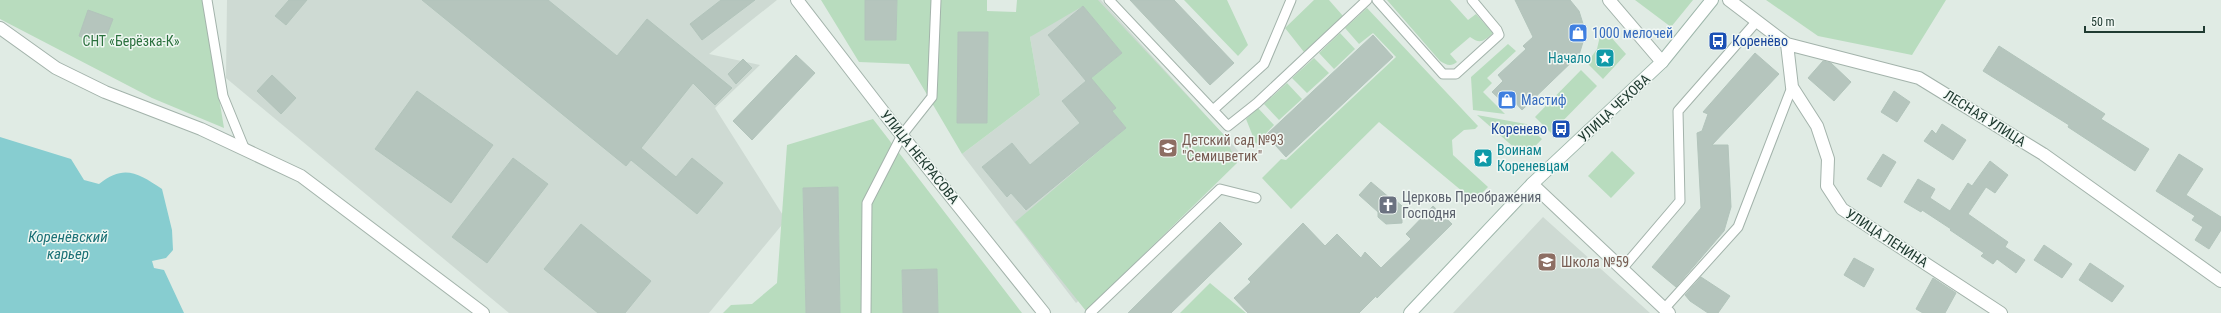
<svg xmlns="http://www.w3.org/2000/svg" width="2221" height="313" viewBox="0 0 2221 313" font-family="'Roboto Condensed',sans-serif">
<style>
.built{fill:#cedad3;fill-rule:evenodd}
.green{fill:#b8dcbe;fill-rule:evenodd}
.water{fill:#87cdd0}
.building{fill:#b5c5bd;stroke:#b2c4bb}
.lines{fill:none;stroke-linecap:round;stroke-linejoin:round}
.service-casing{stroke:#a3b3ab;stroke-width:11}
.minor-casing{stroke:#a3b3ab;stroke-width:14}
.secondary-casing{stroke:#9eb6ab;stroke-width:14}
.service{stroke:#fff;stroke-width:9}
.minor{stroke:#fff;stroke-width:12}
.secondary{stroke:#fff;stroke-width:12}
.labels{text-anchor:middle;stroke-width:3;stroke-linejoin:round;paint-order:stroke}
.shop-label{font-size:14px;fill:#366cbe;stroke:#f0f7f3;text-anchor:start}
.park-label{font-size:14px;fill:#2b713e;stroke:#f0f7f3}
.transit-label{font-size:14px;fill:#164399;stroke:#f0f7f3;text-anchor:start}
.culture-label{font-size:14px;fill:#0d838f;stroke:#f0f7f3;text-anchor:end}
.street-label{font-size:14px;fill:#203b31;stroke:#f0f7f3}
.education-label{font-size:14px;fill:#785e54;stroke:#f0f7f3;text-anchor:start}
.worship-label{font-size:14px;fill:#5b616d;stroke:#f0f7f3;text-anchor:start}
.water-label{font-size:15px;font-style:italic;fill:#1b7176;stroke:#f0f7f3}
</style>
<rect width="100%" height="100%" fill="#e0ebe4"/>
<!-- built -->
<path class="built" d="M227 0H777L709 54 760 65 715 108 786 220 709 313H509L226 78Z
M1070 0H1101L1241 154 1208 185 1076 303 962 154 1040 95 1030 37ZM1083 6 1122 53 1091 78 1115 108 1112 111 1126 128 1025 210 1011 193 1007 197 982 167 1012 143 1030 165 1080 123 1062 101 1086 81 1048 35Z
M1543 217 1650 313H1453Z"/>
<!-- green -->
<path class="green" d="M0 0H203L224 128 152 98 0 19Z
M821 0H865V40H896L897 0H987V11L1016 12 1017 0H1098L1224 135 1237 163 1086 311 1015 222 1126 128 1112 111 1115 108 1091 78 1122 53 1083 6 1030 37 1040 95 962 154 909 64 859 62ZM958 32H988L987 123H957Z
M1184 0H1227L1248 45 1238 56Z
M1314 0H1329L1343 16 1304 52 1285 28Z
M1387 0H1450L1468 20 1476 14 1493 33C1483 42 1480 44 1470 37L1450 54 1457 62C1451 67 1446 65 1440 61Z
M1635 0H1693L1671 27Z
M1766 0H1946L1912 55 1818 36Z
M1367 8 1478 126 1475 129 1464 130 1452 140 1453 155 1488 187 1474 201 1379 122 1291 209 1262 178 1281 159 1286 160 1396 57 1373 33 1359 44 1345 28Z
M1602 27 1626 54 1603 79 1587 63 1597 49Z
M1340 33 1355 49 1334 69 1319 53Z
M1508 44 1516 51 1487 78 1492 83 1483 92 1505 114 1473 110 1471 77Z
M1314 58 1329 73 1307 93 1292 78Z
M1581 70 1597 86 1551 133 1535 117Z
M1287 83 1302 99 1279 120 1264 104Z
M1258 108 1274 125 1256 144 1246 119Z
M1477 115 1526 124 1542 139 1525 157Z
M873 119 1022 313H938L937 269 902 270 903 313H840L838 187 803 188 806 313H723L731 305 752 304 777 283 787 145Z
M1612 151 1635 173 1611 198 1588 176Z
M1210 283 1246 313H1180Z"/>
<!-- water -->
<path class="water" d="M0 137 71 159 84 180 99 184C124 164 138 173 162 189L172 230 173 250 166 258 152 261 154 268 164 270 184 313H0Z"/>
<!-- building -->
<path class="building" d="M289 0H307L286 25 275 16Z
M422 0H548L617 56 647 19 732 88 715 105 693 83 641 148 676 177 692 158 723 183 697 214 631 160 626 166Z
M721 0H755L702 40 690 24Z
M865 0H897L896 40H865Z
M1130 0H1174L1234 63 1210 85Z
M1515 0H1570L1579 11 1584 27 1580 41 1583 42 1579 55 1522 110 1512 99 1506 105 1492 92 1503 81 1498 75 1526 49 1523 46 1533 37Z
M1083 6 1122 53 1091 78 1116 108 1112 111 1126 128 1026 210 1011 193 1007 197 982 167 1012 143 1030 165 1080 123 1062 101 1086 81 1048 35Z
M88 10 113 19 103 45 79 36Z
M958 32H988L987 123H957Z
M1373 35 1393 57 1286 157 1266 135Z
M1999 46 2105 114 2101 119 2149 149 2135 171 2068 127 2069 125 1983 71Z
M1755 53 1779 74 1712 145H1728L1731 207 1724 231 1676 287 1652 267 1701 208 1697 133 1702 131 1708 114 1703 112Z
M796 55 815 73 752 140 733 121Z
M743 59 752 68 736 84 728 74Z
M1823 61 1831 63 1851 82 1834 101 1808 78Z
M272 75 296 98 281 114 257 91Z
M417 91 493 145 451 203 375 149Z
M1894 91 1910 102 1897 122 1881 112Z
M1942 124 1966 140 1953 160 1924 141 1932 130 1936 134Z
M1883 154 1896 162 1881 187 1867 179Z
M2179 154 2203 169 2186 195 2221 217V230L2209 249 2195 240 2203 227 2192 220 2195 216 2156 191Z
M513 158 548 184 487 263 452 237Z
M1990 161 2008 175 1995 193 1986 187 1968 214 2008 242 2005 247 2025 260 2016 273 1997 259 1993 264 1981 256 1984 253 1950 230 1951 229 1922 210 1921 212 1904 202 1918 179 1935 189 1930 198 1950 211 1968 183 1972 186Z
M1371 182 1391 199H1394L1402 206V223L1386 224 1378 217V212L1359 195Z
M838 187 840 313H806L803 188Z
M1433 206 1452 224 1377 298 1376 296 1359 313H1248L1234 298 1251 282 1248 279 1303 223 1325 246 1337 234 1361 258 1365 252 1381 268 1411 239 1406 234Z
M1220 222 1242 244 1171 313H1128Z
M581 224 651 281 625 313H598L544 269Z
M2044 245 2072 264 2062 278 2034 260Z
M1854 258 1874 269 1864 287 1844 275Z
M2090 263 2124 286 2112 302 2079 280Z
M937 269 938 313H903L902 270Z
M1701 277 1730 296 1718 313H1708L1690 301 1685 295Z
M1933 278 1956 293 1945 313H1923L1916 309Z"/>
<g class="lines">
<defs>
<path id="service" d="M207 0 223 96 245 150
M1109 0 1228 126 1257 103 1367 0
M1377 0 1443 74H1456L1499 35 1497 30 1472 0
M1213 110 1264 64 1291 0
M1622 269 1680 201 1678 111 1757 21
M1664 309 1738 227 1792 87
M866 313 867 203 902 135 932 97 936 0
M1090 313 1220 189 1256 198"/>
<path id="minor" d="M797 0 888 118 1044 313
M1609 0 1662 62
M1729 0 1787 44 1919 78 1932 86 2043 154 2221 281
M0 28 56 68 105 92 201 129 301 176 483 313
M1787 44 1792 87 1817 126 1828 159 1827 186 1842 209 2001 313
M1532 184 1669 313"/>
<path id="secondary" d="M1410 313 1532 184 1662 62 1712 0"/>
</defs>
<!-- service casing -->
<use href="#service" class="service-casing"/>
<!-- minor casing -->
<use href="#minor" class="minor-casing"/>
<!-- secondary casing -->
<use href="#secondary" class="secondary-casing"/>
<!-- service -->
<use href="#service" class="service"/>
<!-- minor -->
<use href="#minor" class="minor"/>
<!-- secondary -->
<use href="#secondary" class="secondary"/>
</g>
<!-- icons -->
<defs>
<symbol id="shop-square" viewBox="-11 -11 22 22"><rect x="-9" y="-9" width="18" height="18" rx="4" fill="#3f7fe0" stroke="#f0f7f3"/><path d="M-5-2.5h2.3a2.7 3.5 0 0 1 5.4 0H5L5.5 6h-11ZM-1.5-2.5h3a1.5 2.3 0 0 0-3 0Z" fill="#fff"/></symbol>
<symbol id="bus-square" viewBox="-11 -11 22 22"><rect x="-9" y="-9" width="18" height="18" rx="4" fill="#1a4fb4" stroke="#f0f7f3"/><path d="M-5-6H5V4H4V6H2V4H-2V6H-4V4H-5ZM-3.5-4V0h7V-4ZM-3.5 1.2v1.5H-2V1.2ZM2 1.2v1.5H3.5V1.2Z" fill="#fff"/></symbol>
<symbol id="sight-square" viewBox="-11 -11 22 22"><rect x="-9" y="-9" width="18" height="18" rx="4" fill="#0f9aa8" stroke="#f0f7f3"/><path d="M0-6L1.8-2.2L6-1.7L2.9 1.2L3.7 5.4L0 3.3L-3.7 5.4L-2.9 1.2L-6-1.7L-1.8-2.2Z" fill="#fff"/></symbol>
<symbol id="school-square" viewBox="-11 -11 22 22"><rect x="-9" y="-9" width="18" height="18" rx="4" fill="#8d6e63" stroke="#f0f7f3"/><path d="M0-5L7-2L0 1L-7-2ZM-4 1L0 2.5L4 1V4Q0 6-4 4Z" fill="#fff"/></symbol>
<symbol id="church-square" viewBox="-11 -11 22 22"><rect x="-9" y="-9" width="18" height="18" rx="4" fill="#6b7280" stroke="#f0f7f3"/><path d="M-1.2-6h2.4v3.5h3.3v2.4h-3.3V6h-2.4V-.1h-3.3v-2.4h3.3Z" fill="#fff"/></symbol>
</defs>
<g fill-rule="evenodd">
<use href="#shop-square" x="1567" y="22" width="22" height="22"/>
<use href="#bus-square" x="1707" y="30" width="22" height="22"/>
<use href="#sight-square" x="1594" y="47" width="22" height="22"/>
<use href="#shop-square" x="1496" y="89" width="22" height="22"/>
<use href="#bus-square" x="1550" y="118" width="22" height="22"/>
<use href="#school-square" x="1157" y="137" width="22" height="22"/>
<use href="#sight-square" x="1472" y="147" width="22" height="22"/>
<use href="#church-square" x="1377" y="194" width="22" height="22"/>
<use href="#school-square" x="1536" y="251" width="22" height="22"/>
</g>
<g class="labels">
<!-- shop labels -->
<g class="shop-label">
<text x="1592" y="38">1000 мелочей</text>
<text x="1521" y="105">Мастиф</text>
</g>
<!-- park labels -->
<g class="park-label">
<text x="131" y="46">СНТ «Берёзка-К»</text>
</g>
<!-- transit labels -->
<g class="transit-label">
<text x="1732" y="46">Коренёво</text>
<text x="1547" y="134" text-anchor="end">Коренево</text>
</g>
<!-- culture labels -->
<g class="culture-label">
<text x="1591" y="63">Начало</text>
<text x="1497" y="155" text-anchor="start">Воинам<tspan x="1497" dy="16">Кореневцам</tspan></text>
</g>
<!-- street labels -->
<g class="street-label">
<text transform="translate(1614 108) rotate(-43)" y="5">УЛИЦА ЧЕХОВА</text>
<text transform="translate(1985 118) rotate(32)" y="5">ЛЕСНАЯ УЛИЦА</text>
<text transform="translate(920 157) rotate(51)" y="5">УЛИЦА НЕКРАСОВА</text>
<text transform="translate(1887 238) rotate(33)" y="5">УЛИЦА ЛЕНИНА</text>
</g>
<!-- education labels -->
<g class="education-label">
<text x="1182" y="145">Детский сад №93<tspan x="1182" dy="16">"Семицветик"</tspan></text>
<text x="1561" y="267">Школа №59</text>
</g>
<!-- worship labels -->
<g class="worship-label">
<text x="1402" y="202">Церковь Преображения<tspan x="1402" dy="16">Господня</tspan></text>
</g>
<!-- water labels -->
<g class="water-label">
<text x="68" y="242">Коренёвский<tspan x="68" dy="17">карьер</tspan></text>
</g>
</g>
<!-- scale -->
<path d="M2085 26v6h119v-6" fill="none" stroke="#203b31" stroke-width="2"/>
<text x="2091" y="26" font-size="12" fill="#203b31" stroke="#f0f7f3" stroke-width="3" paint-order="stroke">50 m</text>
</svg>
